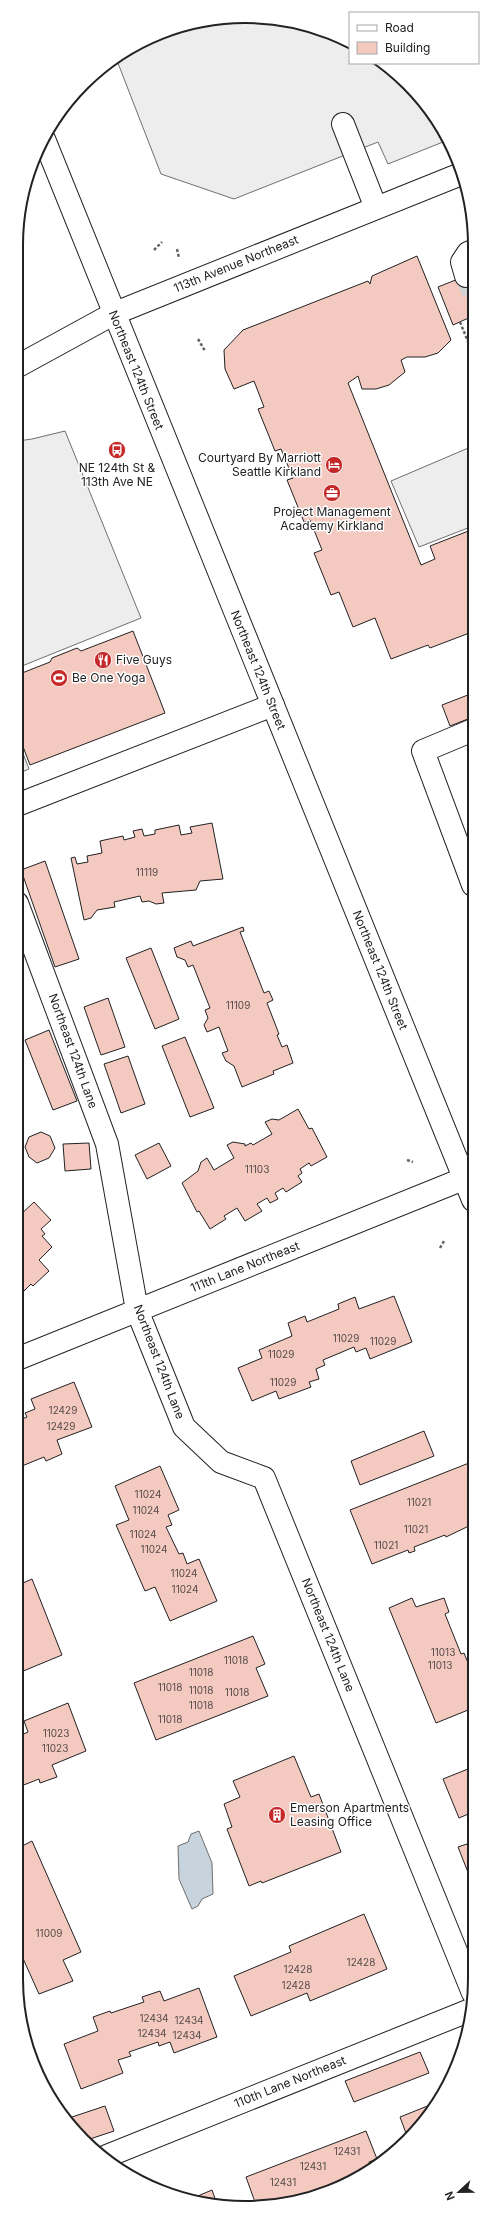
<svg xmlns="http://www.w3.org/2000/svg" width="491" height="2224" viewBox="0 0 491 2224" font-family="Inter,sans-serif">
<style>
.parking{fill:#ededed;stroke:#6f6f6f}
.water{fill:#c7d3dd;stroke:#6f6f6f}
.building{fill:#f3c9c0;stroke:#222}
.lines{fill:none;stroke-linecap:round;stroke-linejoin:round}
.minor-tunnel{stroke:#d3d3d3;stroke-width:22;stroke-dasharray:22 11;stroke-linecap:butt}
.minor-casing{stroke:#222;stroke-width:24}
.major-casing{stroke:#222;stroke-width:24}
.path{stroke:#646464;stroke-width:2.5;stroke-dasharray:3 2;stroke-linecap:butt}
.minor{stroke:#fff;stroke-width:22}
.major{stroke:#fff;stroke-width:22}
.labels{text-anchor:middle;stroke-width:3;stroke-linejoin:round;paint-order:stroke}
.number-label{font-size:10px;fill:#564c4a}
.street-label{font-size:12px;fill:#222;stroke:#fff}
.poi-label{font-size:12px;fill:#222;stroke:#fff;text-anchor:start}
.rim{fill:none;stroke:#222;stroke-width:2}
</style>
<rect width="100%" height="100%" fill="#fff"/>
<!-- parking -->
<path class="parking" d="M276 18 347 40 350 42V63H380L408 83 448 140 388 164 378 142 234 199 161 174 116 58 186 24Z
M65 431 141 618 17 668 18 441 32 439Z
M473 446V526L419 547 391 481Z
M17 738 29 769 17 774Z"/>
<!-- water -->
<path class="water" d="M199 1831 212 1863 213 1894 202 1899 198 1906 192 1909 179 1879 178 1846 188 1842 191 1834Z"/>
<!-- building -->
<path class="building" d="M417 256 451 340 438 353 425 357H407L401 360 405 372 389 385 376 389H362L358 376 348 383 421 565 435 559 430 546 471 530 473 535V626L470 627 472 632 430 648 428 645 391 659 375 618 353 627 339 592 331 595 314 553 322 550 310 520 304 522 287 480 293 478 281 449 275 451 258 409 264 407 254 381 234 389 225 369 224 350 243 330 368 281 370 284 372 276Z
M473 273V316L453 325 438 287Z
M133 631 165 713 30 765 17 731V675L50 662 52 658 77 648 81 651Z
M473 693V717L450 726 442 705Z
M212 823 223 879 200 881 196 890 162 893 164 903 156 904 149 901 142 902 140 896 114 902 115 907 97 910 91 918 84 920 71 858 75 857 77 864 88 862 87 856 102 853 100 841 123 836 124 840 135 837 133 831 142 829 144 836 155 834V830L179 825 181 835 192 833 190 827Z
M45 861 79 959 55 967 21 870Z
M243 927 244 931 240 932 264 993 269 991 273 1000 267 1003 279 1034 277 1035 282 1047 287 1045 293 1063 273 1071 274 1074 242 1087 234 1066 226 1061 222 1053 228 1051 219 1027 207 1032 204 1025 208 1018 205 1010 210 1008 193 965 188 967 185 960 177 957 174 948 191 941 193 946Z
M151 948 179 1019 155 1029 126 958Z
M108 998 125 1047 101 1055 84 1007Z
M49 1030 77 1101 53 1110 25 1040Z
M185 1037 214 1108 190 1117 162 1046Z
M128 1056 145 1104 121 1113 104 1064Z
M298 1109 309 1129 312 1128 327 1157 311 1166 309 1163 300 1169 302 1173 298 1176 302 1182 286 1192 283 1188 275 1193 278 1199 270 1203 267 1198 257 1204 262 1211 245 1221 237 1208 224 1216 226 1219 210 1229 199 1211 197 1212 182 1183 198 1171 201 1162 207 1158 214 1170 234 1158 227 1145 233 1142 245 1144V1146L251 1143 253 1145 272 1134 265 1122 272 1119 279 1120Z
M41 1132 50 1136 55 1148 49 1158 37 1163 29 1157 25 1147 29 1137Z
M89 1143 91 1169 65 1171 63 1144Z
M159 1143 171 1166 147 1179 135 1155Z
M34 1202 51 1220 41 1229 45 1234 42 1236 52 1247 39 1260 49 1271 33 1286 31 1284 19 1296 17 1294V1218Z
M394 1296 412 1342 370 1359 366 1348 356 1352 354 1347 323 1360 325 1365 316 1369 319 1379 309 1382 311 1387 279 1399 276 1391 252 1401 238 1368 262 1358 259 1350 292 1336 288 1323 305 1316 307 1322 339 1309 338 1304 355 1297 359 1309Z
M74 1382 92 1427 57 1440 62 1454 46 1461 44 1457 17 1468V1421L27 1417 25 1413 35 1409 31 1399Z
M424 1431 434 1456 360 1485 351 1461Z
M469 1463 473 1473V1524L446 1537 445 1535 414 1547 415 1551 409 1553 408 1550 372 1564 350 1510Z
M160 1466 179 1510 168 1515 172 1525 166 1527 179 1554 183 1553 187 1564 199 1559 217 1601 170 1621 155 1587 145 1591 116 1525 129 1520 115 1486Z
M16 1568 23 1583 32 1579 62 1655 16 1674Z
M412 1598 416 1607 444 1598 449 1612 445 1614 461 1654 464 1653 473 1675V1708L436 1723 389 1608Z
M253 1636 265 1664 256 1668 268 1696 156 1740 134 1683Z
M68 1703 86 1751 52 1765 57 1777 40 1783 39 1779 16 1788V1741L20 1740 19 1736 28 1732 24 1721Z
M294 1756 311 1797 319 1794 341 1852 262 1883 261 1881 249 1886 227 1829 232 1827 224 1804 240 1797 233 1781Z
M473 1767V1812L459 1818 443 1779Z
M32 1841 81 1952 63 1960 73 1981 39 1994 16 1943V1849Z
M467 1844 473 1858V1885L458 1847Z
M364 1914 387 1969 310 2001 307 1993 251 2016 234 1976 291 1952 289 1946Z
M199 1988 217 2037 174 2053 170 2042 159 2046 158 2042 129 2052 131 2056 118 2060 123 2073 81 2089 64 2044 98 2031 93 2017 110 2011 111 2013 144 2002 142 1997 160 1991 164 2001Z
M420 2052 429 2073 354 2102 345 2081Z
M435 2103 407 2136 400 2117Z
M105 2106 114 2131 87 2140 73 2130 66 2119Z
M366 2131 377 2159 369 2162 371 2167 305 2200 256 2205 246 2177Z
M212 2190 217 2204 193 2198Z"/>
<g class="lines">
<!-- minor-tunnel -->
<path class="minor-tunnel" d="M466 276 473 292"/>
<defs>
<path id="minor" d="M343 124 376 208
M466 276 462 262 468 253 473 251
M18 366 113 314 461 174
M17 805 273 705
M473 885 423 751 473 730
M17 903 107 1144 137 1310 184 1427 221 1462 264 1478 473 1993
M17 1359 473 1175
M107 2156 473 2009"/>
<path id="major" d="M44 139 473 1200"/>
</defs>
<!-- minor casing -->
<use href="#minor" class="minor-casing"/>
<!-- major casing -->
<use href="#major" class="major-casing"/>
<!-- path -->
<path class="path" d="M177 249 179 258
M154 250 162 242
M460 322 469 344 473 342
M198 339 205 351
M469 344 473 355
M407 1160 413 1162
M440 1248 444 1241"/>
<!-- minor -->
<use href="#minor" class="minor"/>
<!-- major -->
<use href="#major" class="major"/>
</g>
<!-- icons -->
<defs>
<symbol id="bus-disc" viewBox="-11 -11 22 22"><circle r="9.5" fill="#c62828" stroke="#fff"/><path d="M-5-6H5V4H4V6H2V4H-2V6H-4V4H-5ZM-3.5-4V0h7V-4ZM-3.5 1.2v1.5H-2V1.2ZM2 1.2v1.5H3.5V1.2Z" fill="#fff"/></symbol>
<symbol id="hotel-disc" viewBox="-11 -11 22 22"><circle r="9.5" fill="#c62828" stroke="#fff"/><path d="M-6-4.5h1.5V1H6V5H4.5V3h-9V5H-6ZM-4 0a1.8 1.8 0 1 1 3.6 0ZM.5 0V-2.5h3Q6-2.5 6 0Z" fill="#fff"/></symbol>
<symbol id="office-disc" viewBox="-11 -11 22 22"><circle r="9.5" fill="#c62828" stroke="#fff"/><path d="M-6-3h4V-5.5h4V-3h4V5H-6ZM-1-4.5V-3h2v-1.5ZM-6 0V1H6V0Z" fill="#fff"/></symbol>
<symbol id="restaurant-disc" viewBox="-11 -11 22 22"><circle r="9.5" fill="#c62828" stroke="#fff"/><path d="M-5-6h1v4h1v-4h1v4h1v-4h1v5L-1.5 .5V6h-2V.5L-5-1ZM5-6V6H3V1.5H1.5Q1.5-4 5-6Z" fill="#fff"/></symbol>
<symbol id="stadium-disc" viewBox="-11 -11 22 22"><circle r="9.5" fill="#c62828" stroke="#fff"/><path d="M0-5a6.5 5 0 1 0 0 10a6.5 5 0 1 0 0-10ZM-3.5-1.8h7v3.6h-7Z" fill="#fff"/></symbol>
<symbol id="building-disc" viewBox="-11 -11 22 22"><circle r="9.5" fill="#c62828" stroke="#fff"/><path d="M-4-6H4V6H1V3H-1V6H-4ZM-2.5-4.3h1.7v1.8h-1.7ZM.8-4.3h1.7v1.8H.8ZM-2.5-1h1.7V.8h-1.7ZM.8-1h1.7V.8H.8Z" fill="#fff"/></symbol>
</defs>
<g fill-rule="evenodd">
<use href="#bus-disc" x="107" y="440" width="20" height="20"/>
<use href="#hotel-disc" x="324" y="455" width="20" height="20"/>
<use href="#office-disc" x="322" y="483" width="20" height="20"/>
<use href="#restaurant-disc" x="93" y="650" width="20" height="20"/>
<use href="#stadium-disc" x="49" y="668" width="20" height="20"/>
<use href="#building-disc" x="267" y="1805" width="20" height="20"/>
</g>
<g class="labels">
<!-- number labels -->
<g class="number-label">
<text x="147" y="876">11119</text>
<text x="238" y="1009">11109</text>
<text x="257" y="1173">11103</text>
<text x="346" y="1342">11029</text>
<text x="383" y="1345">11029</text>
<text x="281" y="1358">11029</text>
<text x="283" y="1386">11029</text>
<text x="63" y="1414">12429</text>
<text x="61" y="1430">12429</text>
<text x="148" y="1498">11024</text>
<text x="419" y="1506">11021</text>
<text x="146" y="1514">11024</text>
<text x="416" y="1533">11021</text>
<text x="143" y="1538">11024</text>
<text x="386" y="1549">11021</text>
<text x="154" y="1553">11024</text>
<text x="184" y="1577">11024</text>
<text x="185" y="1593">11024</text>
<text x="443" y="1656">11013</text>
<text x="236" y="1664">11018</text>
<text x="440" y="1669">11013</text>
<text x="201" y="1676">11018</text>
<text x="170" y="1691">11018</text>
<text x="201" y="1694">11018</text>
<text x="237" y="1696">11018</text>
<text x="201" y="1709">11018</text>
<text x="170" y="1723">11018</text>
<text x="56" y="1737">11023</text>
<text x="55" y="1752">11023</text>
<text x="49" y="1937">11009</text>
<text x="361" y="1966">12428</text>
<text x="298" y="1973">12428</text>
<text x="296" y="1989">12428</text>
<text x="154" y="2022">12434</text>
<text x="189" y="2024">12434</text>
<text x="152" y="2037">12434</text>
<text x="187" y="2039">12434</text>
<text x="347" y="2155">12431</text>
<text x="313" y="2170">12431</text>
<text x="283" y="2186">12431</text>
</g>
<!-- street labels -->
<g class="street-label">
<text transform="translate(236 264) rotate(-22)" y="4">113th Avenue Northeast</text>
<text transform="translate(136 370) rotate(68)" y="4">Northeast 124th Street</text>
<text transform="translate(258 670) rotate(68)" y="4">Northeast 124th Street</text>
<text transform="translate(380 970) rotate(68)" y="4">Northeast 124th Street</text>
<text transform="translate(73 1051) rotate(70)" y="4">Northeast 124th Lane</text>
<text transform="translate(245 1267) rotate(-22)" y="4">111th Lane Northeast</text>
<text transform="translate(159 1362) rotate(69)" y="4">Northeast 124th Lane</text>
<text transform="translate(328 1635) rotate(68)" y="4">Northeast 124th Lane</text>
<text transform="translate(290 2082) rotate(-22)" y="4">110th Lane Northeast</text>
</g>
<!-- poi labels -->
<g class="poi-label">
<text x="321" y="462" text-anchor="end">Courtyard By Marriott<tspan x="321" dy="14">Seattle Kirkland</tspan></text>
<text x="117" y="472" text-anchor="middle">NE 124th St &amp;<tspan x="117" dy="14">113th Ave NE</tspan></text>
<text x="332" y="516" text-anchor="middle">Project Management<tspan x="332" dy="14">Academy Kirkland</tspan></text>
<text x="116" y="664">Five Guys</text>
<text x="72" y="682">Be One Yoga</text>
<text x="290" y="1812">Emerson Apartments<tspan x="290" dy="14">Leasing Office</tspan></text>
</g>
</g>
<!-- crop -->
<path d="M0 0H491V2224H0ZM245 23H246A222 222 0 0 1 468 245V1979A222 222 0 0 1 246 2201H245A222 222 0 0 1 23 1979V245A222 222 0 0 1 245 23Z" fill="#fff" fill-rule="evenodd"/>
<path class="rim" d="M245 23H246A222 222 0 0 1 468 245V1979A222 222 0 0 1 246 2201H245A222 222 0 0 1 23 1979V245A222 222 0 0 1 245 23Z"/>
<!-- legend -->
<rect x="349" y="12" width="130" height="52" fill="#ffffff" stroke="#a7a7a7"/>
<rect x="357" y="25" width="20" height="6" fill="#ffffff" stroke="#a7a7a7"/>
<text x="385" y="32" font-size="12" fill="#222222">Road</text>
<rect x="357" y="42" width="20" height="12" fill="#f3c9c0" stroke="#a7a7a7"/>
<text x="385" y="52" font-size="12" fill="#222222">Building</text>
<!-- north arrow -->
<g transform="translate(459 2192) rotate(248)" stroke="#ffffff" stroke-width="3" paint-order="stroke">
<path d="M0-3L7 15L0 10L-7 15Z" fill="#222222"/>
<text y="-6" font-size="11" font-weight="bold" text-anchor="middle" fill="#222222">N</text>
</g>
</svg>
